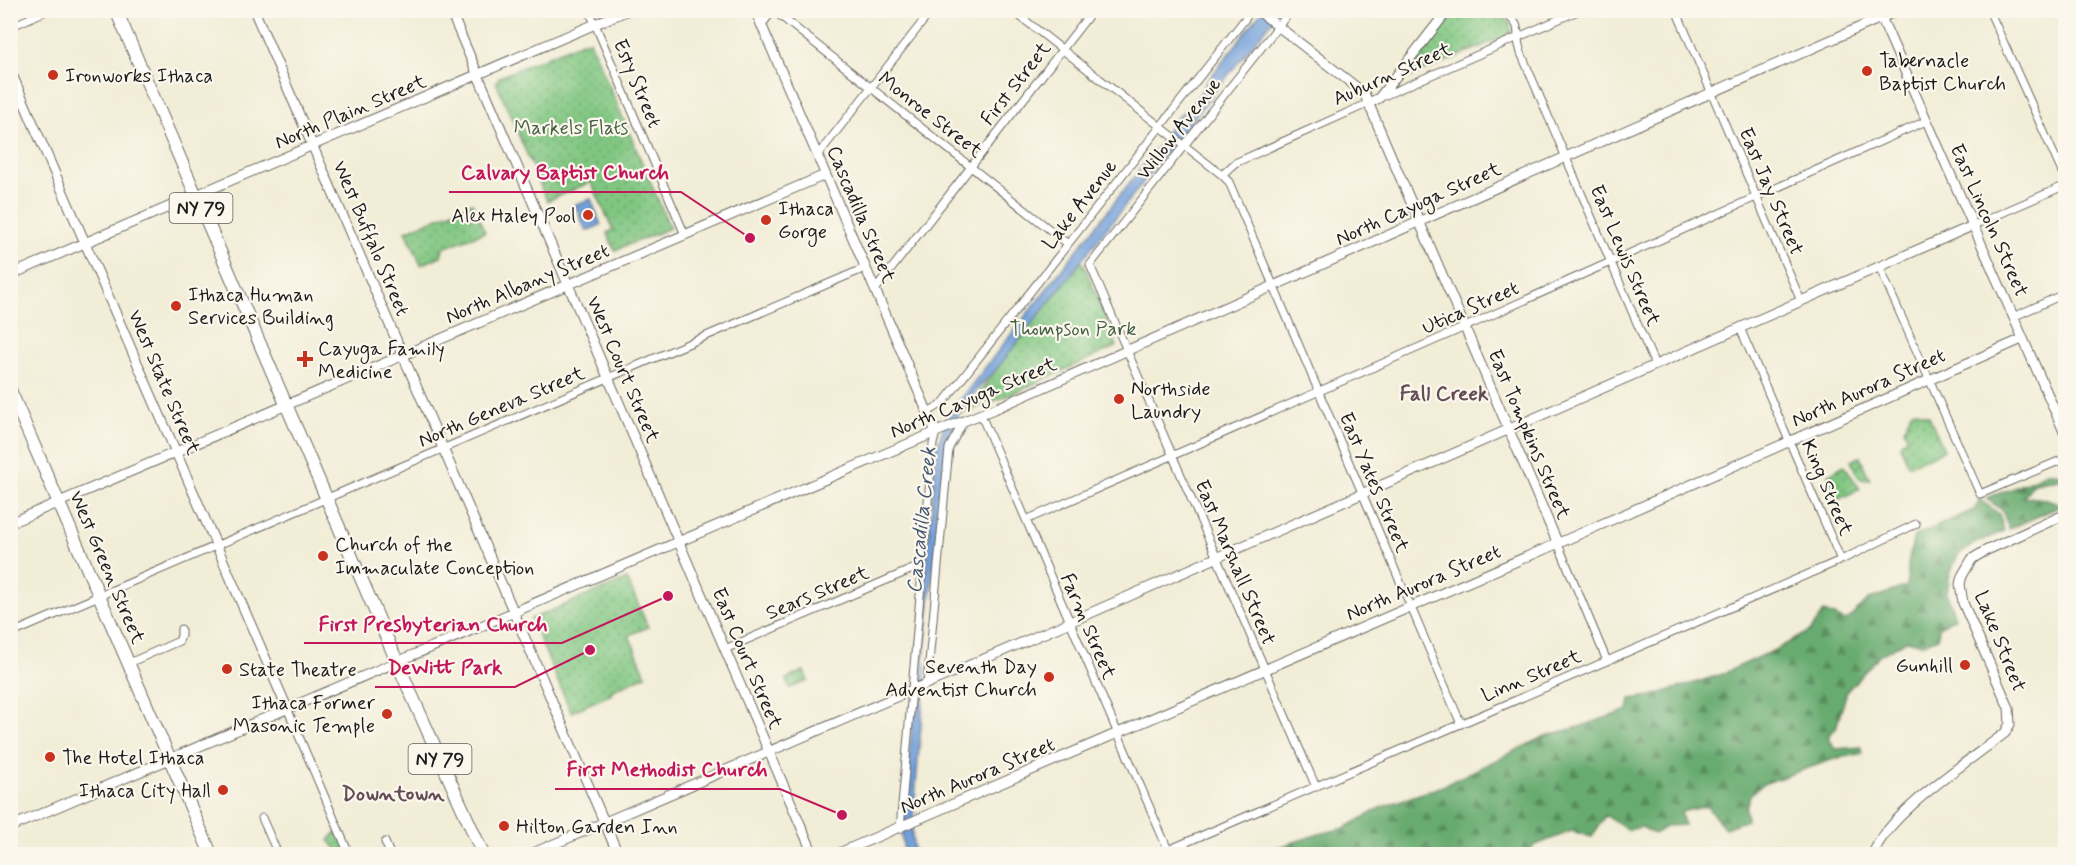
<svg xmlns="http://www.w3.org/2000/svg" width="2076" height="865" viewBox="0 0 2076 865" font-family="Mynerve,sans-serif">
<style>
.forest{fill:url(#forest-firs);stroke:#426446;stroke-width:1.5}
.park{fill:url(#park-dots);stroke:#4e714e;stroke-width:1.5}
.garden{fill:url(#garden-furrows);stroke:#4e714e;stroke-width:1.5}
.water{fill:#719fda;stroke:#465e7b;stroke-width:1.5}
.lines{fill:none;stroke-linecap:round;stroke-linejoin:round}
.street-casing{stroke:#67655d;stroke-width:9}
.secondary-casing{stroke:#67655d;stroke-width:11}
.highway-casing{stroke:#67655d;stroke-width:14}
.street{stroke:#fff;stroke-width:7}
.secondary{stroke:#fff;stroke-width:9}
.highway{stroke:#fff;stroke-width:12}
.poi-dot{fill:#c8321e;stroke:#fbf7ec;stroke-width:2}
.labels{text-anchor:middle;stroke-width:4.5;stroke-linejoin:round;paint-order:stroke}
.shield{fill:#fbf7ec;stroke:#5f5e5a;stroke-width:1.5}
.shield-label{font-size:18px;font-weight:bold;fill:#1c1c1c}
.poi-label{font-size:20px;fill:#1c1c1c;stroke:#fbf7ec;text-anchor:start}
.street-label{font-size:20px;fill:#1c1c1c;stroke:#fbf7ec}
.park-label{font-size:20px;fill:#446044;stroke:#fbf7ec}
.neighbourhood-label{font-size:21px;font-weight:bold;fill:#644c56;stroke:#fbf7ec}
.water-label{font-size:21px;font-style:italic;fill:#425771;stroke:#fbf7ec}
.leader{fill:none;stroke:#c2185b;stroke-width:2}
.callout-dot{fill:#c2185b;stroke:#fbf7ec;stroke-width:2}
.callout-label{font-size:21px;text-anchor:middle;font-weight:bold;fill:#c2185b;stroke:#fbf7ec;stroke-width:4.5;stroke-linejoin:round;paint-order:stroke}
</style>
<defs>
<pattern id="forest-firs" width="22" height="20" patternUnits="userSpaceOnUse" patternTransform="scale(1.5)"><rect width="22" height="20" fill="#68ab6f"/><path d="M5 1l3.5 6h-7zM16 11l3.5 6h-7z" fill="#558a5a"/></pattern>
<pattern id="park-dots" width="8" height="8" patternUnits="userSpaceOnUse" patternTransform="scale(1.5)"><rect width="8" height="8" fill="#80c681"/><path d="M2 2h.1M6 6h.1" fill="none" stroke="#68a069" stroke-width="1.8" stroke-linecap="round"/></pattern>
<pattern id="garden-furrows" width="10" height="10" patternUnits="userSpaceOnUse" patternTransform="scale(1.5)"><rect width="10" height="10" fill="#80c681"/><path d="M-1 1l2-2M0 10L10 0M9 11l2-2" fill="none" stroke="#68a069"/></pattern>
</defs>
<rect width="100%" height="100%" fill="#fbf7ec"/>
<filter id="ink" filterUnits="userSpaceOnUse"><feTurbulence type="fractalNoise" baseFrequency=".0167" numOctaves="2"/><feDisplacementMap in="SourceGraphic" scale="12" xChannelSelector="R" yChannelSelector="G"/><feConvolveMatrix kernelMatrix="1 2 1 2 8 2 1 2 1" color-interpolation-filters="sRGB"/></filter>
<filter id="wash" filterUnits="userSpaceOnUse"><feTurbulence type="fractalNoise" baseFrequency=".008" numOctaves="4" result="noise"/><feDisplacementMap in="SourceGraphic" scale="24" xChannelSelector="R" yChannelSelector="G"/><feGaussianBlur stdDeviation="1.35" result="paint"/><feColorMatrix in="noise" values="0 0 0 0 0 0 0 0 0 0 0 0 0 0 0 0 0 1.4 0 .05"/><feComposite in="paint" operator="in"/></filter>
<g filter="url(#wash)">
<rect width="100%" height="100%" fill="#f2edd7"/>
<!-- forest -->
<path class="forest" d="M2049 472 2065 475 2059 479 2034 483 2023 497C2037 498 2050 497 2061 506L2009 529 2002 510 1985 498 2012 489Z
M1979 499 1999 514 2004 531 1973 544 1958 555 1950 574 1947 593 1955 618 1939 627 1938 638 1922 644 1907 640 1879 656 1847 691 1836 728 1828 736 1835 749 1861 747 1863 754 1837 758 1763 784 1750 795 1746 807 1747 820 1725 828 1706 806 1681 812 1684 825 1667 826 1654 834 1642 827 1627 830 1605 815 1592 837 1572 831 1533 846 1529 854H1265L1273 849 1319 834 1345 828 1382 807 1443 786 1545 736 1579 727 1628 710 1630 699 1651 696 1720 675 1777 649 1810 631 1824 612 1846 621 1870 599 1907 586 1908 564 1914 536 1976 509Z"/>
<!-- park -->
<path class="park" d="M1457 11H1493L1510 23 1511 32 1508 35 1407 78V74Z
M584 41H590L670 228 615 250 607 233 613 230 591 182 547 201 496 82 499 77Z
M472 203 485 232 443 248 441 256 421 265 406 231Z
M1081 262 1084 264 1117 346 1010 395 961 413 972 403 991 376Z
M1915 410 1929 416 1944 450 1910 465 1908 464 1900 446 1902 441 1908 438 1904 430 1911 412Z
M1844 465 1860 489 1835 501 1828 475Z
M627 579 648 627 629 635 646 675 611 691 612 694 571 712 531 619Z
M804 671 808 681 790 688 786 679Z
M337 832 348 847 340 854 329 840Z"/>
<!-- garden -->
<path class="garden" d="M1860 457 1870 480C1857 482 1856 470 1851 460Z"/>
<!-- water -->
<path class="water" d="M1262 11H1280L1193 119 1174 147 1167 152 991 376 988 377C981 386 972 394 966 403 950 424 945 450 942 476L943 477 924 658 926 666 912 833 914 854H904L902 837 937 446 948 415 1159 145 1162 138 1176 119 1197 98 1206 83Z
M591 199 601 225 586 231 575 205Z"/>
</g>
<g filter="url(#ink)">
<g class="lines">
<defs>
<path id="street" d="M589 10 685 235
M773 10 1068 244
M1012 10 1222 175 1229 182 1461 724
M1291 10 1090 265 1316 787
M1501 10C1528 31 1512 27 1521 53L1655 365
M1676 10 1801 301
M1989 10 2066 181
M761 26 773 10
M10 27 48 10
M1379 98 1580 10
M817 156 932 10
M2057 160 2066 157
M1222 175 1235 163 1369 103
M1972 226 2066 185
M1879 266 1980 494 2066 458
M875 290 1093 10
M2013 317 2066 293
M1740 328 1841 560
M928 412 943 403 1252 10
M981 415 1168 850
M1026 520 1465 327 1926 121
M1558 544 1607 661
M10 634 865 268
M725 649 922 565
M129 663 179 641 181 636V629
M927 684 949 448 964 421
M287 708 349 854
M262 818 278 854
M900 829 933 444 936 432
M385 842 390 854
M1159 854 1841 560 1916 524
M2060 854 2066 851"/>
<path id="secondary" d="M254 10 618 854
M450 10 813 854
M755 10 936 432
M1257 10 1364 93 1558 544
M1878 10 2066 436
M10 70 287 708
M1369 103 1379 98 1448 10
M10 275 628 10
M10 523 825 175
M10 827 936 432 999 407 1899 10
M531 854 1070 622 1972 226
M837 854 1568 539 2022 339
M1873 854C1889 812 1968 762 2005 733L2010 724 2009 708 1963 603 1960 584 1962 576 1972 559 1985 551 2066 514"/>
<path id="highway" d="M116 10 404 678 483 854
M10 390 211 854"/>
</defs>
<!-- street casing -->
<use href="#street" class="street-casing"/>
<!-- secondary casing -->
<use href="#secondary" class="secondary-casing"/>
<!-- highway casing -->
<use href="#highway" class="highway-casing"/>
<!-- street -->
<use href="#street" class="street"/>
<!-- secondary -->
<use href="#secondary" class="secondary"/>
<!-- highway -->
<use href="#highway" class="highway"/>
</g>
</g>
<!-- markers -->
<g class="poi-dot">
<circle cx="1867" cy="71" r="6"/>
<circle cx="53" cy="75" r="6"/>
<circle cx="588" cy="215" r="6"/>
<circle cx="766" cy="220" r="6"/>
<circle cx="176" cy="306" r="6"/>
<path d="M302 350h6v6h6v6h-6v6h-6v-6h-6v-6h6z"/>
<circle cx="1119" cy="399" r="6"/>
<circle cx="323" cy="556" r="6"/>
<circle cx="1965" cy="665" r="6"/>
<circle cx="227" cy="669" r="6"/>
<circle cx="1049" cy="677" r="6"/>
<circle cx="387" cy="714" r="6"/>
<circle cx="50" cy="757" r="6"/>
<circle cx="223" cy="790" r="6"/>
<circle cx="504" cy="826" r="6"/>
</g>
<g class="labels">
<!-- shield labels -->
<g class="shield">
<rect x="169.5" y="193" width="63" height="30" rx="4.5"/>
<rect x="408.5" y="744" width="63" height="30" rx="4.5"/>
</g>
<g class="shield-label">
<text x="201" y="214">NY 79</text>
<text x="440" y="765">NY 79</text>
</g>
<!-- poi labels -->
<g class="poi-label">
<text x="1879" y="67">Tabernacle<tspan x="1879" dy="23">Baptist Church</tspan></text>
<text x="65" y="82">Ironworks Ithaca</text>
<text x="778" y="215">Ithaca<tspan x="778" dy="23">Gorge</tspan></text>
<text x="576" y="222" text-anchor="end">Alex Haley Pool</text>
<text x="188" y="301">Ithaca Human<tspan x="188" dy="23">Services Building</tspan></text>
<text x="318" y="355">Cayuga Family<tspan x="318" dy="23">Medicine</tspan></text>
<text x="1131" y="395">Northside<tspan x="1131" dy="23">Laundry</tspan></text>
<text x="335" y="551">Church of the<tspan x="335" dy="23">Immaculate Conception</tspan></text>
<text x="1953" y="672" text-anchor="end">Gunhill</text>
<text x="1037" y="673" text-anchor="end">Seventh Day<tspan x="1037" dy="23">Adventist Church</tspan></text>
<text x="239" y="676">State Theatre</text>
<text x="375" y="709" text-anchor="end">Ithaca Former<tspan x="375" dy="23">Masonic Temple</tspan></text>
<text x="62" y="764">The Hotel Ithaca</text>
<text x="211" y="797" text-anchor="end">Ithaca City Hall</text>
<text x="516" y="833">Hilton Garden Inn</text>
</g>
<!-- street labels -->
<g class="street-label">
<text transform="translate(1392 73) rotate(-24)" y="7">Auburn Street</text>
<text transform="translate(638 83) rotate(67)" y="7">Esty Street</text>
<text transform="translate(1015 83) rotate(-52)" y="7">First Street</text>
<text transform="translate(350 111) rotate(-23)" y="7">North Plain Street</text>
<text transform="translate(931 114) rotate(38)" y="7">Monroe Street</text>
<text transform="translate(1178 128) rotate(-52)" y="7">Willow Avenue</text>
<text transform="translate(1772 191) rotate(67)" y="7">East Jay Street</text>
<text transform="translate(1418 203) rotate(-24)" y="7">North Cayuga Street</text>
<text transform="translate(1079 204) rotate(-52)" y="7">Lake Avenue</text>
<text transform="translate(862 214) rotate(67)" y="7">Cascadilla Street</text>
<text transform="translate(1990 220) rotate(66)" y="7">East Lincoln Street</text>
<text transform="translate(372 238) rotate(67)" y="7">West Buffalo Street</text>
<text transform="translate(1626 255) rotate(67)" y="7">East Lewis Street</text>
<text transform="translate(527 283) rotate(-23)" y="7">North Albany Street</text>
<text transform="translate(1470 307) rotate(-24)" y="7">Utica Street</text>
<text transform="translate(624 369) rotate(67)" y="7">West Court Street</text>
<text transform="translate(165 382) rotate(67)" y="7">West State Street</text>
<text transform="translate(1868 387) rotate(-24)" y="7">North Aurora Street</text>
<text transform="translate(973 397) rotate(-23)" y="7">North Cayuga Street</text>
<text transform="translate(501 406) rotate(-23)" y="7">North Geneva Street</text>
<text transform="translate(1530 434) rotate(67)" y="7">East Tompkins Street</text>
<text transform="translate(1375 482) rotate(67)" y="7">East Yates Street</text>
<text transform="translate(1828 487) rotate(67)" y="7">King Street</text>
<text transform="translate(1236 562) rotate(67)" y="7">East Marshall Street</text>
<text transform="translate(108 567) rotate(67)" y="7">West Green Street</text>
<text transform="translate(1423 582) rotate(-23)" y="7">North Aurora Street</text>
<text transform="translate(817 592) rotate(-23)" y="7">Sears Street</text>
<text transform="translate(1089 626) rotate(67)" y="7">Farm Street</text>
<text transform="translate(2001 641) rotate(68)" y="7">Lake Street</text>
<text transform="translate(748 658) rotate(67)" y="7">East Court Street</text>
<text transform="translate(1531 675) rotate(-23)" y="7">Linn Street</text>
<text transform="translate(977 775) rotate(-23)" y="7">North Aurora Street</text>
</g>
<!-- park labels -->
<g class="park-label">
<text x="571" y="134">Markels Flats</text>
<text x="1073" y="335">Thompson Park</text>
</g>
<!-- neighbourhood labels -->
<g class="neighbourhood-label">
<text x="1444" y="400">Fall Creek</text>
<text x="393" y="800">Downtown</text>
</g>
<!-- water labels -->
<g class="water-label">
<text transform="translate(921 520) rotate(-84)" y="7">Cascadilla Creek</text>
</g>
</g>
<!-- callouts -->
<path class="leader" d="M750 238L681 192H449M668 596L562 643H304M590 650L515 687H375M842 815L780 789H555"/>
<g class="callout-dot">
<circle cx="750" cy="238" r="6"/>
<circle cx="668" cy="596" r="6"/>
<circle cx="590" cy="650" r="6"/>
<circle cx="842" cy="815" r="6"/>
</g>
<g class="callout-label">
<text x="565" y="179">Calvary Baptist Church</text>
<text x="433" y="631">First Presbyterian Church</text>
<text x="445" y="674">DeWitt Park</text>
<text x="667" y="776">First Methodist Church</text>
</g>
<!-- margin -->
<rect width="2076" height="865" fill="none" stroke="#fbf7ec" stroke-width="36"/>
</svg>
